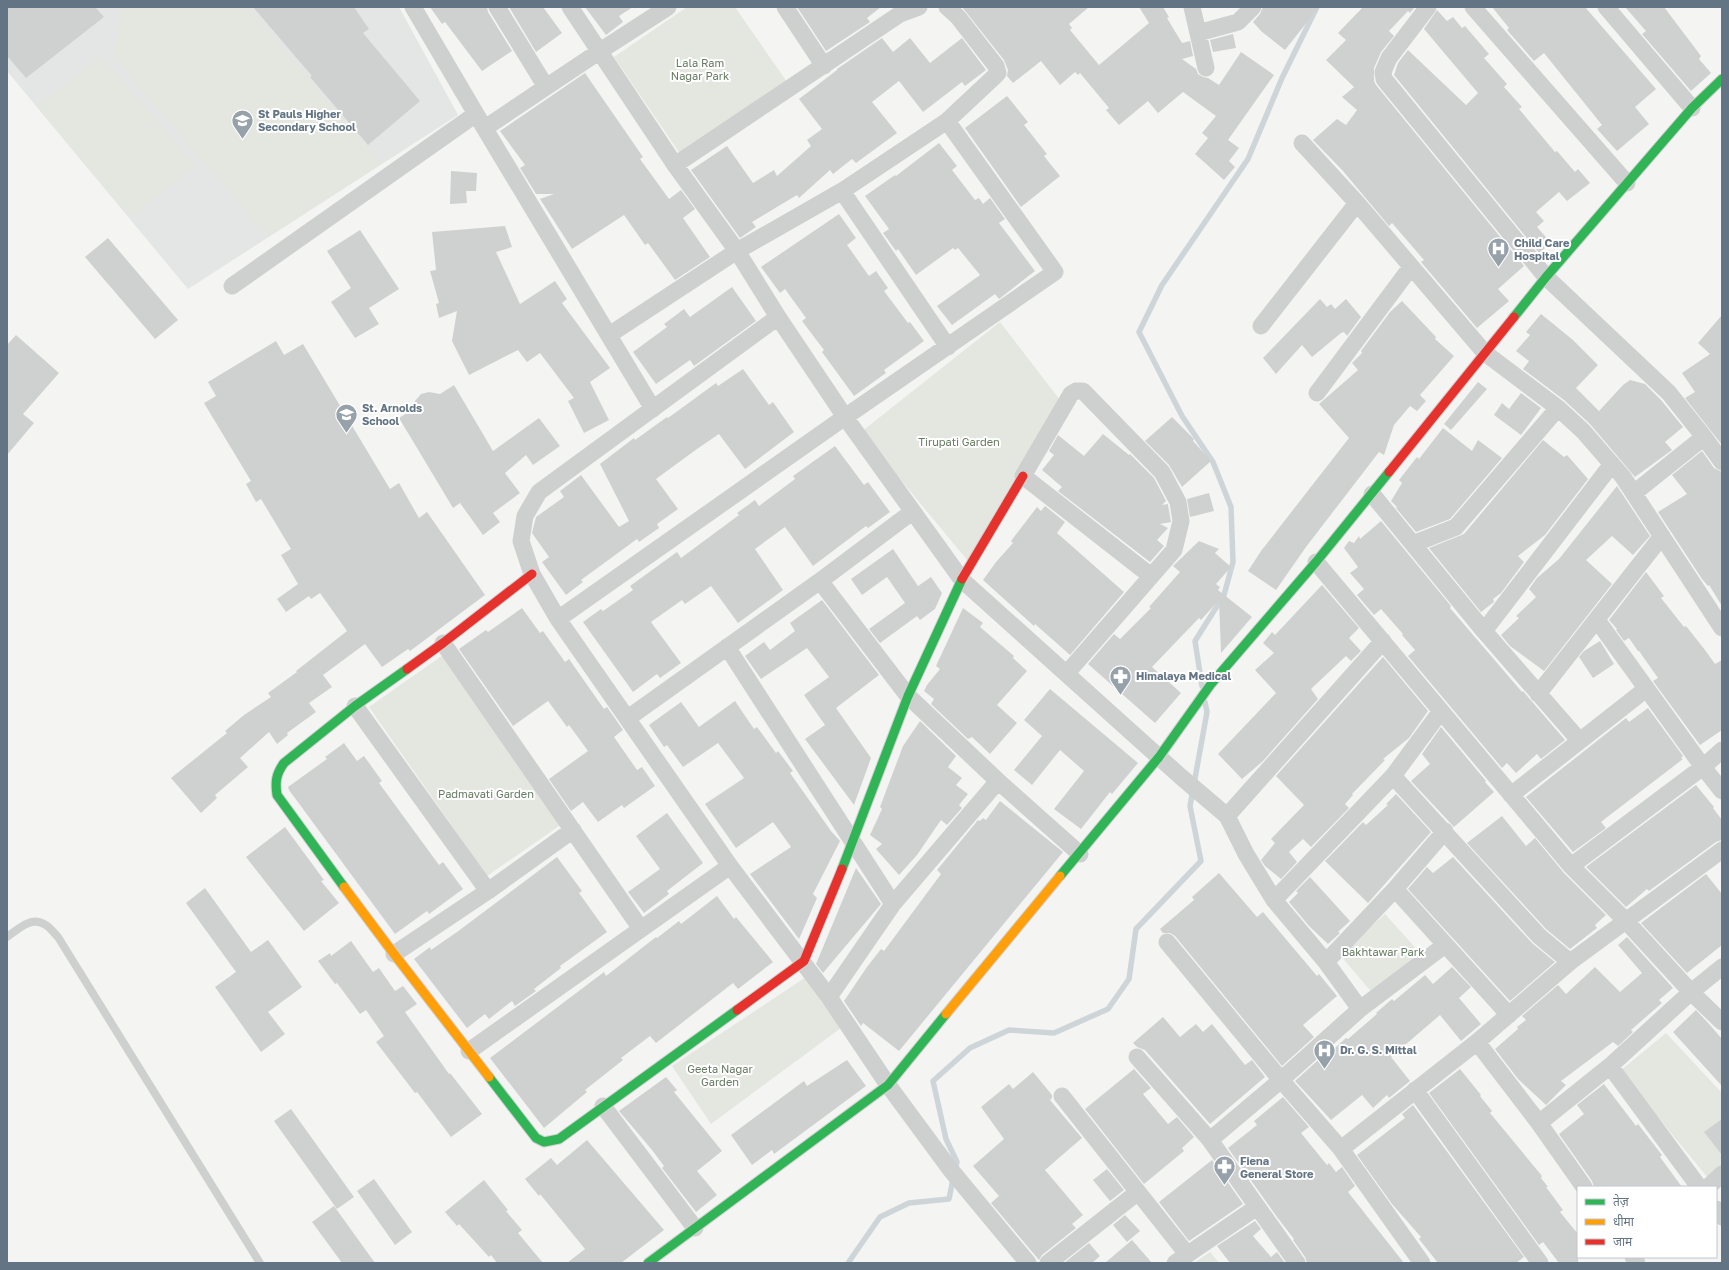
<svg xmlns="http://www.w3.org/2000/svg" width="1729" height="1270" viewBox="0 0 1729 1270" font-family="'Golos Text','Noto Sans Devanagari',sans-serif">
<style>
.built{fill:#e4e6e5}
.green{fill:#e4e7e0}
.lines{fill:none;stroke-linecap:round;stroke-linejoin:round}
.stream{stroke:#ced5d8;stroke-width:5.5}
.building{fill:#cfd1d1}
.fast-casing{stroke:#cfd1d2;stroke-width:11}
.slow-casing{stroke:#cfd1d2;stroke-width:11}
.jam-casing{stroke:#cfd1d2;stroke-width:11}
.lane{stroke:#cecfcf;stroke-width:8}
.street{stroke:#cecfcf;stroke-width:17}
.fast{stroke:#30b455;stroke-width:9}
.slow{stroke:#ff9f0a;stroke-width:9}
.jam{stroke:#e5322d;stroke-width:9}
.labels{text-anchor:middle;stroke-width:4;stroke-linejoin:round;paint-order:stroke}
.park-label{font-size:11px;fill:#667b62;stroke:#fff}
.poi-label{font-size:11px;font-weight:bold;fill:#637484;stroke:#fff;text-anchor:start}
</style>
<rect width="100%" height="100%" fill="#f4f4f2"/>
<!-- built -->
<path class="built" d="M7 7H399L458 115 188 289 7 71Z"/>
<!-- green -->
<path class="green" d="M122 7H248L381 164 268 237 113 56Z
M687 7H735L787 82 681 155 614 57Z
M100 56 195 165 130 218 37 107Z
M1000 322 1063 404 968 561 861 432Z
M443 655 562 824 487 876 369 707Z
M1385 914 1421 954 1374 995 1340 955Z
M809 975 841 1028 711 1124 672 1066Z
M1666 1033 1722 1093V1165L1708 1178 1620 1071Z
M1210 1252 1219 1263H1194Z"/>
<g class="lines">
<!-- stream -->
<path class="stream" d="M1202 686 1195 641 1224 595 1233 562 1231 507 1213 462 1182 416 1139 332 1162 285 1248 159 1282 78 1317 7
M955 1171 957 1162 946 1139 933 1081 970 1048 1009 1030 1054 1033 1108 1009 1129 979 1136 929 1201 861 1190 806 1207 712 1205 702
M848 1263 880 1217 909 1203 949 1199 953 1179"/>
</g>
<!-- building -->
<path class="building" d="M7 7H95L104 17 26 78 7 56Z
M253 7H354L369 29 363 33 420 101 368 145 310 77 312 76Z
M430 7H487L488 12 512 51 482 71 445 22 442 24Z
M509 7H543L562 33 536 52Z
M585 7H633L619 16 623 22 606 35Z
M797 7H881L867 18 870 22 826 51Z
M962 7H1089L1069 24 1072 28 1070 30 1099 65 1149 23 1139 7H1163L1169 17 1167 18 1182 43 1190 41 1193 56 1182 59 1196 69 1198 74 1203 77 1208 78 1219 85 1241 52 1274 75 1228 140 1239 148 1229 161 1235 167 1224 180 1195 154 1208 138 1202 133 1216 116 1183 92 1158 113 1148 101 1119 125 1106 110 1109 108 1080 73 1078 75 1075 72 1060 85 1041 61 1013 83 1007 76 1008 70 1004 60Z
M1263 7H1319L1285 50 1261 31 1253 22 1260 14Z
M1363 7H1415L1410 13 1408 11 1389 31 1394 36 1381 52 1374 68V81L1376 85 1524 266 1498 289 1509 301 1477 328 1421 262 1424 260 1392 223 1389 226 1343 171 1313 140 1337 119 1346 125 1357 110 1342 97 1354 87 1326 60 1346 40 1338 33Z
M1492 7H1585L1656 89 1635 107 1649 124 1617 151 1597 129 1602 125 1544 53 1534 61 1507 30 1509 28Z
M1625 7H1664L1701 56 1699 59 1711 73 1691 91 1642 34 1646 31Z
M1437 10 1447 21 1453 17 1462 28 1465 26 1489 54 1484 58 1507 84 1504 87 1522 107 1519 109 1555 152 1557 151 1575 172 1578 169 1590 183 1567 201 1559 192 1536 212 1544 221 1537 227 1551 243 1539 253 1394 75 1398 63 1408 50 1466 105 1478 93 1424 29Z
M1233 34 1236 48 1213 52 1210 40Z
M882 38 893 52 910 38 930 63 962 38 986 70 965 86 962 82 923 112 899 81 872 102 897 133 856 163 852 159 833 174 830 170 799 198 797 195 752 222 756 227 740 238 691 170 727 146 753 183 774 170 777 176 811 146 807 140 822 129 799 99 837 70V69Z
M585 73 643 157 640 159 669 199 681 190 695 209 683 218 710 257 675 280 648 243 645 245 624 215 572 249 540 199 554 194H536L520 168 525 165 500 131Z
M1007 96 1028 122 1024 125 1047 154 1044 156 1060 176 1021 207 965 128Z
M939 143 957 166 952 170 975 200 979 198 983 204 990 198 1005 219 999 223 1035 271 999 299 995 294 952 325 937 306 980 275 958 248 955 250 953 248 916 275 898 249 896 251 883 233 889 229 865 196 895 175 896 176Z
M451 171 477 173 476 191H466L467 203 450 204Z
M839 214 856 238 847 245 869 276 876 271 888 288 884 291 908 323 910 322 924 341 884 370 886 373 854 396 822 352 824 350 802 321 806 318 785 289 780 293 761 267Z
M505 226 512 247 496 252 520 304 555 281 567 299 562 303 610 368 590 382 609 420 584 433 568 401 574 398 540 353 527 362 518 350 469 375 452 341 457 311 439 318 436 304 439 303 430 271 436 270 432 232Z
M360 230 399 289 369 308 379 324 355 338 331 302 351 288 327 251Z
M108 238 178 320 155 339 85 257Z
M732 287 756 321 694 366 690 360 656 384 633 352 667 327 664 324 684 309 690 317Z
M1320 299 1327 307 1331 304 1335 309 1346 299 1361 317 1347 336 1344 332 1341 333 1312 357 1302 345 1276 374 1263 358Z
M1402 301 1436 337 1435 339 1454 356 1420 395 1426 401 1417 411 1410 406 1394 425 1384 455 1379 452 1306 547 1276 590 1248 571 1261 551 1349 438 1319 404 1358 370 1352 363 1362 353 1361 351 1390 312Z
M1541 314 1573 340 1598 365 1576 388 1599 411 1623 385 1630 380 1645 384 1661 400 1683 427 1665 442 1672 450 1635 477 1590 424 1564 400 1523 369 1529 361 1516 351 1530 335 1526 332Z
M1722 315V445L1685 398 1695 392 1682 373 1710 354 1698 343Z
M16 335 59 373 23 414 34 423 7 455V345Z
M276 341 284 355 303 344 390 489 399 483 419 518 427 512 485 595 410 651 408 649 382 667 365 644 323 675 332 687 309 703 316 712 287 733 288 735 277 744 269 732 240 758 248 767 215 795 217 798 201 813 171 778 227 733 225 731 244 715 271 697 268 693 297 672 296 671 347 631 320 593 311 599 309 596 286 612 277 599 298 584 281 555 291 549 261 499 256 502 246 484 251 481 204 403 216 396 208 382Z
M743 369 769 405 773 402 794 432 745 469 719 434 697 449 656 479 678 509 657 524 659 528 639 542 637 539 581 580 583 582 566 595 542 562 549 557 532 533 536 517 564 497 560 491 581 475 619 527 629 521 600 464 634 438 635 440 667 417 668 418 716 383 718 386Z
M1478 382 1487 389 1451 430 1444 424Z
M454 385 493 451 539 418 560 446 533 465 526 455 505 473 520 493 493 513 500 522 483 535 460 503 453 508 399 418 412 410 415 401 421 394 429 392 440 394Z
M1521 393 1541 408 1521 435 1494 415 1502 403 1509 409Z
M1172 417 1194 439 1193 441 1211 461 1182 487 1169 465 1145 441Z
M1443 428 1472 451 1478 440 1502 458 1450 519 1416 532 1396 508 1397 507 1391 501 1402 483 1399 480 1417 457 1419 459Z
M1103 434 1129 455 1130 454 1154 478 1166 501 1162 505 1168 504V505L1171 522 1160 524 1168 528 1157 540 1164 546 1150 562 1058 491 1062 487 1042 470 1054 455 1049 451 1058 435 1084 456Z
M1543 440 1564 457 1567 455 1588 479 1545 535 1518 556 1524 562 1501 593 1493 599 1494 602 1481 612 1429 548 1464 534Z
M835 446 864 485 868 482 890 512 868 528 866 526 813 566 785 527 755 549 783 590 738 623 711 586 685 604 682 600 651 622 681 663 660 678 657 674 633 692 583 622 601 609 603 611 633 590 630 586 677 552 681 558 739 515 737 513 755 500 759 506 795 479 793 476Z
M1702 451 1714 468 1722 472V606L1709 585 1708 586 1702 579 1658 512 1687 494 1672 475Z
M1617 486 1650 536 1633 555 1612 536 1586 560 1612 584 1544 671 1510 646 1501 635 1519 618 1516 616 1536 597 1529 589 1537 578 1559 559Z
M1209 493 1214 511 1190 517 1187 499Z
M1045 506 1065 522 1057 533 1124 592 1070 655 1035 624 1034 626 983 580 996 562 1013 543 1011 541 1037 507 1041 511Z
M1381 521 1451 606 1450 608 1522 692 1523 691 1565 740 1541 759 1537 754 1516 773 1507 763 1502 768 1408 656 1415 650 1402 635 1403 634 1381 609 1374 615 1357 595 1364 589 1350 573 1358 567 1344 548 1349 541 1354 543 1359 536 1360 539Z
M1199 541 1219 549 1215 553 1231 567 1216 584 1220 587 1218 590 1252 617 1221 653 1219 600 1201 620 1199 618 1152 667 1181 693 1155 723 1088 664 1114 634 1120 639 1151 608 1149 607 1180 572 1173 566Z
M893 549 918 586 931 577 942 593 935 609 920 620 917 616 880 643 869 629 905 603 887 577 862 595 851 579Z
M1646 572 1664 596 1661 598 1684 627 1686 626 1705 650 1715 664 1722 660V730L1700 745 1653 681 1658 678 1639 651H1638L1629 638 1624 641 1616 630 1617 629 1609 620Z
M1322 585 1359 628 1349 638 1361 651 1351 661 1346 656 1311 689 1318 699 1263 761 1242 779 1218 754 1276 693 1255 670 1274 653 1263 643 1272 632 1275 635Z
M822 600 879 675 836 708 871 758 854 805 805 739 825 725 804 695 829 677 807 648 761 679 745 656 764 642 770 650 795 631 790 623Z
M522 608 540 633 543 631 565 662 569 659 604 709 607 707 623 730 614 737 637 770 642 767 655 786 624 808 622 805 598 822 583 802 571 811 549 779 588 751 569 725 567 727 548 701 513 726 459 649 486 630 488 632Z
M963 608 983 623 980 627 1014 656 1013 658 1027 671 997 705 1017 723 990 754 972 737 968 739 931 704 934 699 924 691 927 685 940 669 936 666Z
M1600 641 1614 664 1593 678 1579 657 1584 651Z
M1383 657 1428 711 1409 738 1383 759 1385 760 1352 794 1353 795 1345 804 1349 808 1311 847 1303 839 1289 852 1297 862 1281 879 1265 866 1261 860 1275 843 1271 839 1304 805 1276 776Z
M1050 689 1138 763 1112 794 1110 792 1081 829 1054 809 1084 771 1060 750 1032 785 1014 770 1042 736 1024 720Z
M735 701 754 729 757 727 776 753 778 751 793 771 790 773 831 831 840 841 813 894 817 898 799 939 750 874 791 847 773 822 736 848 705 804 744 778 718 743 683 767 667 745 664 747 649 725 681 702 699 727Z
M1648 708 1683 756 1681 758 1683 759 1606 818 1601 822 1606 828 1573 852 1526 797 1626 718 1629 722Z
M920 721 956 756 948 767 962 778 956 785 968 794 959 805 962 808 947 825 941 820 917 855 899 875 876 849 882 844 870 835 882 809 880 807 903 746Z
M1441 727 1486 781 1485 782 1494 792 1454 827 1411 781 1430 764 1422 754Z
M344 743 357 761 364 756 382 781 379 783 439 865 443 862 463 889 429 914 427 911 395 934 289 790 288 787 327 759 325 757Z
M1696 785 1714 807 1713 808 1722 820V840L1716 842 1649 891 1647 889 1626 907 1586 867Z
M1396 794 1431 832 1368 903 1325 861 1363 822 1366 825 1388 805 1386 804Z
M1000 801 1063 852 899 1051 863 1023 861 1026 844 1001 867 967 881 949 884 951 941 874 937 870 978 820 980 821 983 818 986 820Z
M667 813 703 863 667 891 669 894 644 913 628 892 660 869 636 836Z
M1502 816 1526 846 1535 838 1564 873 1606 915 1595 925 1597 928 1570 949 1546 929 1467 843Z
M285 827 324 880 321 881 339 903 304 931 246 857Z
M557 857 582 891 579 893 607 932 560 966 561 968 534 989 536 991 515 1006 512 1001 489 1019 485 1014 467 1028 414 959 430 947 431 950 457 932Z
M1453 857 1532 943 1555 962 1510 1001 1408 889 1427 867 1433 873Z
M856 868 881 904 823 973 816 964Z
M1219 873 1257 917 1263 912 1317 976 1319 974 1337 996 1303 1025 1314 1037 1282 1066 1175 936 1170 933H1163L1160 929 1194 900 1192 897Z
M1706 874 1722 894V945L1687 973 1641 923Z
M1310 877 1350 921 1338 932 1340 933 1328 944 1309 926 1289 902 1298 893 1296 891Z
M205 888 251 952 268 940 302 987 268 1012 285 1034 261 1052 215 987 236 972 186 903Z
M717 896 734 919 736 917 773 962 738 989 733 983 656 1043 650 1036 621 1058 623 1060 585 1090 587 1092 544 1128 490 1058 604 972 606 976 656 937 657 938 679 921 681 924Z
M1627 937 1673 988 1659 1000 1662 1003 1631 1030 1633 1032 1618 1046 1613 1042 1561 1081 1566 1085 1546 1105 1518 1079 1495 1049 1518 1029 1517 1027 1526 1020 1522 1016 1558 985 1566 994 1595 967 1620 992 1642 973 1618 945Z
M351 941 373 972 379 968 395 991 403 986 417 1004 405 1012 449 1074 450 1073 482 1114 451 1137 417 1092 415 1093 376 1042 384 1036 366 1010 360 1014 337 983 335 984 318 961 330 953 331 956Z
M1452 967 1471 987 1459 998 1481 1024 1461 1041 1440 1015 1391 1057 1410 1081 1389 1098 1387 1095 1373 1108 1362 1095 1331 1120 1295 1081 1327 1052 1328 1054 1346 1038 1348 1039 1377 1014 1376 1013 1392 999 1394 1001 1425 975 1433 984Z
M1696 1010 1710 1025 1722 1039V1086L1673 1032Z
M1163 1017 1180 1037 1196 1024 1203 1032 1212 1024 1245 1065 1252 1060 1265 1077 1210 1124 1145 1050 1137 1047 1133 1043Z
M847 1060 866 1086 774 1154 772 1150 752 1165 731 1135 804 1081 807 1086Z
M1134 1069 1151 1088 1143 1094 1168 1124 1177 1117 1194 1137 1182 1148 1184 1151 1144 1184 1085 1109Z
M1460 1069 1481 1095 1480 1096 1492 1111 1490 1113 1542 1176 1541 1178 1548 1187H1546L1563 1210 1560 1212 1578 1234V1263H1559L1543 1242 1539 1245 1429 1093Z
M1033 1072 1052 1095V1098L1050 1100 1082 1138 1045 1170 1083 1215 1072 1224 1076 1228 1042 1255 1039 1260 991 1203 999 1196 973 1166 1004 1139 981 1107 1009 1084 1013 1089Z
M666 1077 677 1090 674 1092 722 1151 697 1171 717 1195 696 1212 662 1168 664 1166 652 1150 619 1111Z
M1604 1084 1636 1126 1638 1124 1662 1155 1660 1157 1682 1187H1594L1592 1181 1559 1134 1584 1114 1577 1105Z
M1283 1097 1309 1127 1301 1133 1327 1165 1329 1163 1336 1172 1342 1167 1355 1186 1348 1192 1404 1263H1307L1305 1257 1293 1240 1294 1239 1277 1217 1228 1148 1257 1125 1254 1121Z
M1413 1105 1524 1257 1516 1263H1438L1419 1239 1421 1237 1392 1204 1357 1155 1405 1118 1402 1114Z
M291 1109 354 1197 337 1209 274 1121Z
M1722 1119V1155L1704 1132Z
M587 1140 664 1230 621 1263H567L585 1249 540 1194 539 1196 525 1179 551 1158 557 1165Z
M1212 1160 1243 1204 1189 1241 1159 1202Z
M1107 1169 1124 1190 1110 1201 1093 1180Z
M374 1179 412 1232 395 1245 357 1191Z
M484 1180 508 1210 506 1211 522 1230 518 1233 543 1263H497L491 1255 489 1257 459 1224 457 1226 445 1212Z
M334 1206 375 1263H342L312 1222Z
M1125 1215 1140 1231 1127 1242 1113 1225Z
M1255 1221 1261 1229 1253 1236 1271 1257 1277 1252 1285 1263H1230L1217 1246Z
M1132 1240 1152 1263H1105Z
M1089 1243 1100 1256 1092 1263H1064Z"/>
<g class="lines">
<defs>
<path id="fast" d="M1514 317 1546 277 1692 108 1722 79
M842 869 908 696 962 579
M1060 876 1159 757 1211 684 1316 562 1389 472
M344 887 277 795C275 782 276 774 284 763L355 706 407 669
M489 1077 536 1138 544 1142 559 1139 737 1010
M648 1263 888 1085 946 1014"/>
<path id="slow" d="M344 887 394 954 489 1077
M946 1014 1060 876"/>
<path id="jam" d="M1389 472 1514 317
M962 579 1023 476
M407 669 443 643 532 574
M737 1010 804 961 842 869"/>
</defs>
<!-- fast casing -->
<use href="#fast" class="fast-casing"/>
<!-- slow casing -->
<use href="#slow" class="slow-casing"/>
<!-- jam casing -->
<use href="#jam" class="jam-casing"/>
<!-- lane -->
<path class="lane" d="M7 937C17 930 31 916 44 924 49 926 54 933 58 937L260 1263"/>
<!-- street -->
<path class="street" d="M413 7 476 114 653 409
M497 7 546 87
M570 7 675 165 737 251 778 317 845 417 962 580 1180 776 1227 816 1246 854 1274 900 1326 962 1360 1009
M785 7 824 66
M1192 7 1206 68
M1428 7 1389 58 1383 72 1384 79 1546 277 1669 393 1704 437 1722 462
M1473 7 1627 183
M1606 7 1692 108
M1198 33 1238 22 1253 7
M485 128 600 51 668 7
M1302 143 1357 203 1485 353 1558 408 1583 431 1623 477 1722 628
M675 165 900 14 919 7
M842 191 948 347
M232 286 476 114
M778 317 539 492 525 516 521 541 532 574 558 619 730 866 829 997 888 1085 950 1169 1028 1263
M1261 326 1357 203
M609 335 737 251 842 191 947 121 994 77 998 73 996 66 958 17 947 7
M1317 393 1411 267
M1634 493 1704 437
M1372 494 1484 631 1579 740
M1413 544 1456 527 1558 408
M1316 562 1571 866 1625 920 1691 992 1722 1022
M820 581 908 696 998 781 1080 854
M558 619 845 417 1055 272 947 121
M1597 620 1703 767 1722 791
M1484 631 1612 464
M443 643 641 929
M727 647 893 904
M1067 673 1174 550 1181 521 1178 502 1162 472 1083 391H1076L1071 394 1023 476 1151 576
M1538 694 1662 536
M355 706 488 891
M628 718 820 581 912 512
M1393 776 1539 936 1570 962
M1511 795 1646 689
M1227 816 1383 641
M1571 866 1703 767 1722 750
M1395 889 1509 1015
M1274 900 1393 776 1441 711
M1167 942 1281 1080 1341 1149 1422 1263
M394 954 488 891 573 830
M1326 962 1395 889 1445 831
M829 997 893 904 998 781
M1477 1042 1539 1123 1584 1187
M469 1051 730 866
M1137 1057 1210 1140 1297 1263
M1610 1066 1699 1187
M1415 1090 1540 1263
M1062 1096 1187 1254
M603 1106 695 1228
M1539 1123 1610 1066 1691 992 1722 967
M1210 1140 1281 1080 1360 1009 1445 945
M1341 1149 1477 1042 1570 962 1722 850
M1708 1187 1722 1174
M1716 1209 1722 1217
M1633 1257 1637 1263
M1048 1263 1138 1192
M1175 1263 1257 1207"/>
<!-- fast -->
<use href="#fast" class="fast"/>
<!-- slow -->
<use href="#slow" class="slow"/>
<!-- jam -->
<use href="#jam" class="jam"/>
</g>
<!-- icons -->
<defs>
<symbol id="school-pin" viewBox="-11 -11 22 30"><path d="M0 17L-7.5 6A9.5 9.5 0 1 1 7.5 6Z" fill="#96a1aa" stroke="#fff"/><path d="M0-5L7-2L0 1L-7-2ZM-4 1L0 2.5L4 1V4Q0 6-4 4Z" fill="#fff"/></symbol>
<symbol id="hospital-pin" viewBox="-11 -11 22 30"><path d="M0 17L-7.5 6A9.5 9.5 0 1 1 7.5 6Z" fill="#96a1aa" stroke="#fff"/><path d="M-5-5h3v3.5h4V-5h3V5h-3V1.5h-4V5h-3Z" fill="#fff"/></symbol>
<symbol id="pharmacy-pin" viewBox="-11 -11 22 30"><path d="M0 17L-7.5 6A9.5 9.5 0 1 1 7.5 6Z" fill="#96a1aa" stroke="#fff"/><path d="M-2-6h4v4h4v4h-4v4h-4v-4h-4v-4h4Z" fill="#fff"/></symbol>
</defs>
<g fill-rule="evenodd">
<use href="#school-pin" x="230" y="108" width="25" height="34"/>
<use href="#hospital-pin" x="1486" y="236" width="25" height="34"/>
<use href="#school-pin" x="334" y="402" width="25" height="34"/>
<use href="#pharmacy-pin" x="1108" y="664" width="25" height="34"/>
<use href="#hospital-pin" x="1312" y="1038" width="25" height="34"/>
<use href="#pharmacy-pin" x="1212" y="1154" width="25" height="34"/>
</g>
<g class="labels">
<!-- park labels -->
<g class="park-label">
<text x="700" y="67">Lala Ram<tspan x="700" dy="13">Nagar Park</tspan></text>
<text x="959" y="446">Tirupati Garden</text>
<text x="486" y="798">Padmavati Garden</text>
<text x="1383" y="956">Bakhtawar Park</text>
<text x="720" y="1073">Geeta Nagar<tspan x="720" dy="13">Garden</tspan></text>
</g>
<!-- poi labels -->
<g class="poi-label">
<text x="258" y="118">St Pauls Higher<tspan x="258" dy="13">Secondary School</tspan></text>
<text x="1514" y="247">Child Care<tspan x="1514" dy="13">Hospital</tspan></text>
<text x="362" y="412">St. Arnolds<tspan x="362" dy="13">School</tspan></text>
<text x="1136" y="680">Himalaya Medical</text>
<text x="1340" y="1054">Dr. G. S. Mittal</text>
<text x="1240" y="1165">Fiena<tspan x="1240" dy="13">General Store</tspan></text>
</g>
</g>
<!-- border -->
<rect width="1729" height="1270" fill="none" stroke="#637484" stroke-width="16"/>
<!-- legend -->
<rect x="1577" y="1186" width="140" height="72" fill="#ffffff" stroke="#c1c7ce"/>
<rect x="1585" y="1199" width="20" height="6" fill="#30b455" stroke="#c1c7ce"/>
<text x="1613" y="1206" font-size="12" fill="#637484">तेज़</text>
<rect x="1585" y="1219" width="20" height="6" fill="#ff9f0a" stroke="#c1c7ce"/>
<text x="1613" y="1226" font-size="12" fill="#637484">धीमा</text>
<rect x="1585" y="1239" width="20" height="6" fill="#e5322d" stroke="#c1c7ce"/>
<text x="1613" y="1246" font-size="12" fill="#637484">जाम</text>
</svg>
